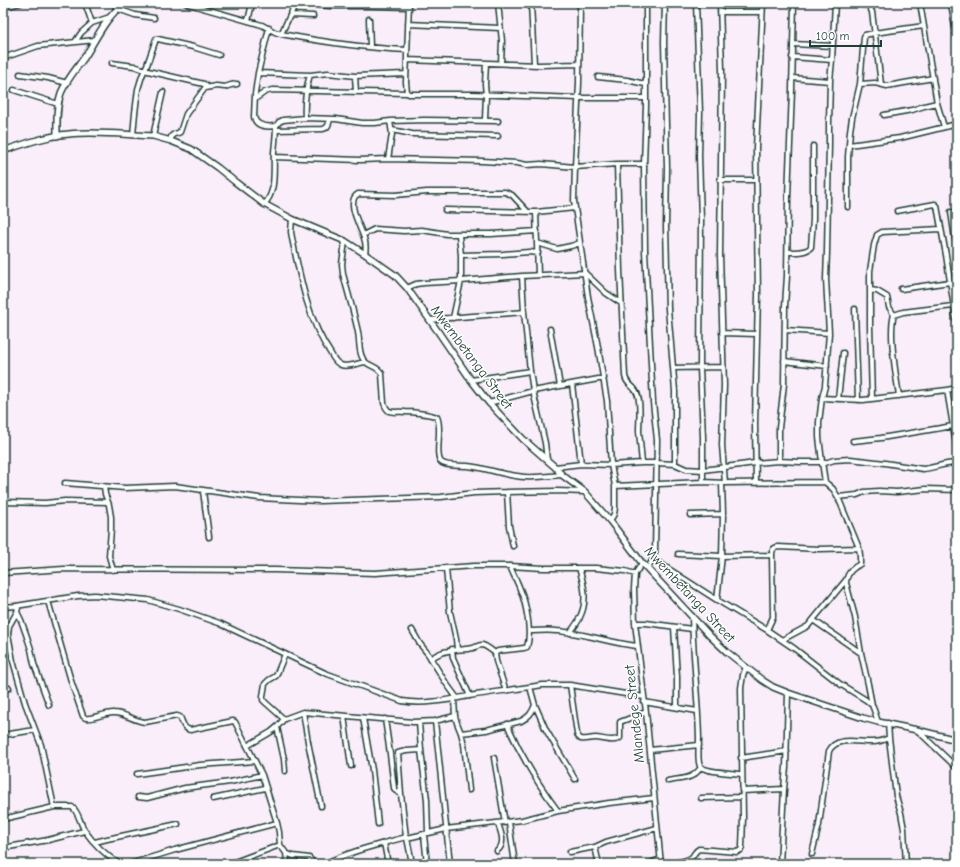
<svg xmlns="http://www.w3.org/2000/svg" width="960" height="867" viewBox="0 0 960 867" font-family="'Comic Neue',sans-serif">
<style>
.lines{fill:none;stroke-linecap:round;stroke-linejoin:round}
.minor-casing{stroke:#1f3d34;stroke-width:7}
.tertiary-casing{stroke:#1f3d34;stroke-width:8}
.minor{stroke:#fff;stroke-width:4}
.tertiary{stroke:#fff;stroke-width:5}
.labels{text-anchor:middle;stroke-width:3;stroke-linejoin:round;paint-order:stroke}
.street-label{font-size:14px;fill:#1f3d34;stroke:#fff}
</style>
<rect width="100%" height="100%" fill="#faeefb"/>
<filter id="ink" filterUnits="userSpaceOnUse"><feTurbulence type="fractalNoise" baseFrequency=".025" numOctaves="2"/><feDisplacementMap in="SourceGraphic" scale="8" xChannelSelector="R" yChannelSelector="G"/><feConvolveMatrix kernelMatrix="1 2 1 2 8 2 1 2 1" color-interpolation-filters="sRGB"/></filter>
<g filter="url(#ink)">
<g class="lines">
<defs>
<path id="minor" d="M115 3 116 9
M185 3 262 25 275 32 281 34C323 42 364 48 407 50
M243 3 250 5 251 8 248 21
M296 3 330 6H369L409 7
M409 3 406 82 407 93 409 94H472L578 98H645
M498 3 502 41 501 63
M531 3 534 64
M580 3 579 83 575 167 574 201 588 297 598 347 607 401 611 465 615 486V508L614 514 610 521
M646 3V106L644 164 645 251 653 402 657 440 655 552 653 559 648 568
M665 3 664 42 667 168 666 227 668 309 675 391V464
M696 3 700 112 699 156 701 219 700 368 703 437V482
M720 3 722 70 720 255 724 385 722 445 725 483
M855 3 864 5 868 4
M868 3 872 12 881 84
M920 3 937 103 944 127
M951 3 957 40
M8 6 20 3
M118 9 135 15 154 18
M720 12H762
M290 15 313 16
M369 19 370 47
M92 23 110 17
M408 24 500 28
M269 28 258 73 255 94 254 117C256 127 268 127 276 126
M281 34 296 3
M75 42 81 33 92 23 85 3
M793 44 833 46
M792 57 832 60
M3 58 38 46 95 40
M407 60 539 65 579 64
M112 63 134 66 148 71 204 84 207 87
M258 73 310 75 328 73 355 76 406 74
M20 74 48 78 67 83
M355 76 356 92
M598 77 627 80 645 84
M792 78 830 81
M860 84 875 83 887 86 933 78
M14 90 58 104
M255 99 265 92 272 90 407 93
M884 115 912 110 924 106 937 103
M305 118C304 102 305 91 310 75
M485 120 486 95 485 84 486 63
M276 130 323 129C328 128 329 124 330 119
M392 130 412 134 498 136
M133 135 135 113 138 89 142 76 147 65 156 39H158L193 47 219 55
M153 136 163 92
M171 141V137C173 133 177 134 180 132L186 114 205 88 216 86 225 87 231 85 237 84
M849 145 900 138 957 124
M274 157 360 160 388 159 483 161 517 163 527 165 541 164 575 167 617 164H644
M388 159 392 134 390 121
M617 164 620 270 625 376C627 387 635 384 638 396 641 407 639 420 639 431 640 442 641 452 642 463
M720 180H756
M264 204C277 193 273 167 274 152 275 143 276 134 276 126L279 122 283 120 305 118 336 119 362 123H375L390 121 425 120 498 121
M848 207V157L850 131 852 118 860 84 864 37 865 35 874 33 924 26
M445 210 536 212 575 208
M897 211 935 204 937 206 946 255 957 327
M536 212 538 275
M951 212 957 252
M292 219 291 232 292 238C300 277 308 321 331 354 333 358 336 363 341 365 348 368 358 363 365 362
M363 235 375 229 404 231 422 230 447 234H491L537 231
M345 241 342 264 343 274C348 293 354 313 358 332 360 341 358 351 363 359 368 367 377 365 382 374L384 403C385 406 386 409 389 411 394 413 400 411 405 412 413 412 430 414 437 417 443 429 434 454 441 462 446 467 461 465 468 466 487 468 506 476 525 477 537 478 550 476 562 475
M537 243 557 249 571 246 580 243
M788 252C795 252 806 253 811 247L813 219V146
M365 254C366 248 366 243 364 238 361 228 345 201 358 194L395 195 427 192H505L512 195 527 211
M461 255 503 254 529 252 538 253
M522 276 524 312 530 371 533 391 545 443 547 460
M407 288 416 284 424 283 461 281 522 276 585 273 606 293 621 303
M901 289 950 282
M870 290 877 291 887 297 889 307 894 315
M855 309 858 400
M453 318 461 281V255L459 235
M430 320C461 316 493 315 524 312
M550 329 560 386
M785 330 829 333
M722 333 757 334
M784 361 827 366
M673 368 723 367
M471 380 530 371
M572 384 581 464
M947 390 957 450
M899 396C896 375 892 355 892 333 892 327 892 321 894 315L903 312 953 306
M822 398 863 400 947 390 957 388
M838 399 843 353
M872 399 870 326V271L874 245 877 235 882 232 941 229
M489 403 533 391 604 378
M853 441 881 438 953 426
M779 461V428L784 384 785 306 787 276 788 197 792 90 794 3
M822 464 834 460 850 459 885 463 923 469C934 468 945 463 957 463
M555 467 581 464 611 465 642 463H656L675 464 686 469 703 470 755 463 779 461 801 462H822
M825 482 822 462 819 437V422L822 398 825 386 829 333 826 279 827 252 829 143V122L830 81 832 60 835 3
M65 483 125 488 175 486 259 498 319 501 441 497 474 493 507 492 557 491 585 492
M756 483 755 424 758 295 756 148 763 3
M104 486 105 494 109 505 111 517V529L109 556 113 570
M615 486 703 482 725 483 825 482 833 489 838 497 859 548 860 555V564C859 565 856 566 854 568 849 571 846 578 846 583L855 617 861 653 868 684 872 705
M203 491 209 537
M507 492 509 526 513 546
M838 497 857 495 864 492 879 491 897 492 926 489 957 490
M3 502 45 503 65 501 108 502
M690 515 723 514
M678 554 722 556 772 555
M653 559 717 600 767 630 795 649 840 684 866 700 872 705 874 710 878 722
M642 563 635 574 634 589 635 623 646 712 661 864
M446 569 450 612 456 639 457 649
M3 573 64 569 275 570 375 573 474 566H510L543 568H596L625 571 635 574
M717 600 722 556 723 514 722 483
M48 601 71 681 83 716C84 717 85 718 86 718 91 720 107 712 114 713 125 713 134 721 145 722L177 716 180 717C183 723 183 728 190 730L233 721 235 722 262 775 277 823 279 832 280 845 286 853 293 856 309 858 311 860 313 864
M16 606 18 608 17 612 9 626 8 634 13 661 25 703 41 745 54 807
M3 607 16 606 78 596 95 595 148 600 179 609 219 623 325 673 402 701C423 705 448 700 469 696 494 692 518 689 542 685H570L644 697
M17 612 21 620 26 634 31 649 34 664 49 705
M692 616C693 657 698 698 699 738 699 745 697 760 700 766 704 772 733 773 741 774
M813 620 861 653
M635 623H646L692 629
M674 627 677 677V707
M412 630 420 644 428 654 446 683 457 698
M767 630 773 617 772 555C772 550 773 548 778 547L819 549 859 548
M529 631C539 631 548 630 557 631 584 633 610 643 637 646
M570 633C573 628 578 623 580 617 588 601 584 584 579 568
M782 640 808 626 846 580
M452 649 453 658 470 696
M431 659C443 648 459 651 473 648 476 647 478 645 482 645 487 646 491 650 495 653
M570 685 577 734C578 737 579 738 581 739 585 740 591 738 595 738 603 738 613 743 620 738V722L646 712
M530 687 535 705 546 730 575 779
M3 689 9 688
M506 691 496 661 495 653 498 651 524 648 527 647C532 632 526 603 520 589 517 581 513 574 510 566
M454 699 455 716 457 723 461 733 464 744 469 790
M644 702 697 711
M303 712 308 742 321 806
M344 716 351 766
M363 718 372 770 378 824
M284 719 266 703 263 700V696L265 684 269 680 276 676 278 671 285 654
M385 719 390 754 394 788 396 791 401 794
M435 721 450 864
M419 722 421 750 427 800 428 833
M888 723 889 738 896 796 901 813 904 829 906 864
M507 724C521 756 537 783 558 811
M277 727 284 759 285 771
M917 730 957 768
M461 733 486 730 521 721C529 717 532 713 535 705
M3 735 35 730
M247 746 271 732 277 727 284 719 303 712 413 722 435 721 455 716
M650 750 699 745
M494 758 505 823
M741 758 787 751
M137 774 200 765 255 761
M668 781C682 778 693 780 701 767
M742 791 784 789
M138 797 147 798 185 788 230 782 262 775
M701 798 742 797
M213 799 265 788
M3 819 54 807H72C79 812 80 824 85 831 94 844 106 855 119 864
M509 822 515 864
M424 835 427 864
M406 837 401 794 398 753 406 751 421 750
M407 838 411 858
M95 842 107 839 178 824
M384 843 388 864
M595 847 599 864
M3 848 48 840 84 831
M497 851C506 844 501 832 498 824
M570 852 595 847 606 842 657 828
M812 854 819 825 829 751C837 735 859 743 873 742 879 742 884 740 889 738
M130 864 175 850 277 823
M229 864 280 845
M285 864 287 861 286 853
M324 864C350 851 378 845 406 837L407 838 446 829 522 820 558 811 609 803 654 798
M649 864 660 859
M668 864C674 863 688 861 692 857 695 853 695 851 699 849L737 852 741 850 742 847 743 818 741 688 743 675 746 667
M780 864 784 789 786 767 788 693"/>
<path id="tertiary" d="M57 136C57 122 56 107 61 93 67 79 78 67 86 55 98 35 106 18 124 3
M3 151C24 144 46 136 69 134 97 131 126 135 153 136L171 141 191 149 218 168 234 181 264 204 292 219 345 241 365 254 395 275 407 288 439 333 471 380 489 403 523 439 555 467 562 475 585 492 610 521 642 563 710 636 727 652 762 680 773 687 788 693 863 718 878 722 917 730 957 740"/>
</defs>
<!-- minor casing -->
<use href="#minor" class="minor-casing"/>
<!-- tertiary casing -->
<use href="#tertiary" class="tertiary-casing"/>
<!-- minor -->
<use href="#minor" class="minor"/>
<!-- tertiary -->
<use href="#tertiary" class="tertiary"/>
</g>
</g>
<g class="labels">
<!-- street labels -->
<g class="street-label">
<text transform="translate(472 357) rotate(53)" y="5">Mwembetanga Street</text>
<text transform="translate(690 594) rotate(47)" y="5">Mwembetanga Street</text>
<text transform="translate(634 714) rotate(-96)" y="5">Mlandege Street</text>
</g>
</g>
<!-- margin -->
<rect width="960" height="867" fill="none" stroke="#fff" stroke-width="16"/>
<rect x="8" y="8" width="944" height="851" fill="none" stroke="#1f3d34" stroke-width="1.5" filter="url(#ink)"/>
<!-- scale -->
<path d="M810 40v6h71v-6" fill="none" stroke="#1f3d34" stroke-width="2"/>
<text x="816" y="40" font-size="12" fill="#1f3d34" stroke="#ffffff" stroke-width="3" paint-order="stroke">100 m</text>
</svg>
